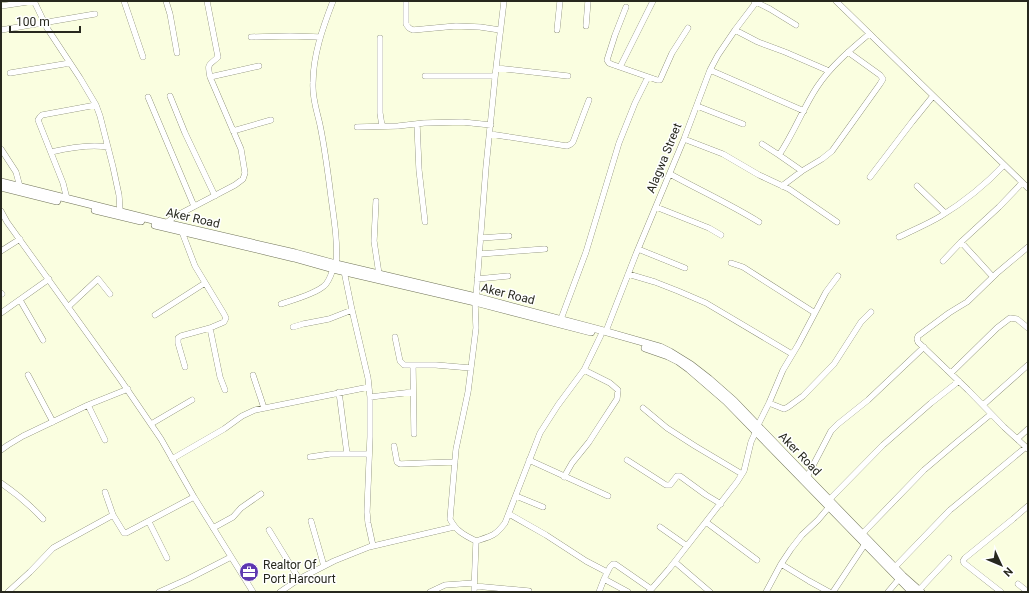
<svg xmlns="http://www.w3.org/2000/svg" width="1029" height="593" viewBox="0 0 1029 593" font-family="Roboto,sans-serif">
<style>
.lines{fill:none;stroke-linecap:round;stroke-linejoin:round}
.minor-casing{stroke:#707359;stroke-width:6}
.tertiary-casing{stroke:#707359;stroke-width:8}
.minor{stroke:#fff;stroke-width:5.5}
.tertiary{stroke:#fff;stroke-width:7}
.labels{text-anchor:middle;stroke-width:3;stroke-linejoin:round;paint-order:stroke}
.street-label{font-size:12px;fill:#27281e;stroke:#fff}
.poi-label{font-size:12px;fill:#27281e;stroke:#fff;text-anchor:start}
</style>
<rect width="100%" height="100%" fill="#fafee0"/>
<g class="lines">
<defs>
<path id="minor" d="M34 1 47 28 80 78 96 105 100 116 113 167 119 195 120 211
M124 1 143 57
M166 1 170 14 177 53
M333 1C323 27 313 55 313 83 312 98 317 111 320 125 325 149 328 173 331 197 334 219 338 242 336 264
M406 1V24L409 28 413 30 456 26 480 27 500 30
M754 1 770 9 796 25
M836 1 1028 188
M1 6 34 1
M626 7 615 35 607 60 609 63 611 64 657 80H660L672 53 688 28
M586 26 588 1
M1 30 95 14
M557 30 560 1
M735 30 758 42 785 52 829 71
M251 37 290 36 320 37
M380 38V113L382 126
M620 67 653 1
M496 68 568 76
M710 70 804 111
M10 73 70 63
M425 76H495
M210 77 259 66
M170 96 185 133 215 196
M148 97 194 206
M697 106 743 124
M417 124 419 170 425 222
M357 127 398 126 424 123 462 122 491 125
M233 131 271 120
M490 134 567 146 571 144 573 142 589 100
M684 139 723 154 759 175 789 189 837 222
M762 144 779 155 802 171
M1 149 16 172 20 187
M51 152C68 148 91 144 108 147
M779 155C794 133 803 108 817 87 831 66 850 50 869 34
M670 174C699 190 730 204 759 222
M870 177 912 122 933 96
M782 186 802 171 822 159 832 151 880 84 883 79 880 75 848 52
M917 186 945 213
M67 199 63 183 38 120 40 117 42 115 96 105
M376 201 374 241 379 274
M656 207 709 228 721 235
M1 211 7 222 120 379 161 439 194 497 253 592
M166 223 174 217 235 185 243 179 245 173 241 149 210 77C207 62 209 66 218 57L207 1
M182 232 195 266 224 314 226 318 224 322 210 328 181 336 178 338V343L185 367
M899 237C913 230 928 224 941 216 964 202 986 184 1004 165
M481 238 509 236
M1028 247 997 273 967 302 957 308 949 313 918 336 917 339 918 342 968 390 1004 427 1028 449
M638 249 685 268
M1 251 20 239
M480 254 545 249
M943 261 961 242
M731 263 743 267 815 313
M344 271 352 310 368 378 370 397V437L367 512 368 523 373 546
M628 274 655 282 678 291 706 303 792 354
M993 277 961 242 999 207 1022 183
M477 279 508 276
M1 293 2 294
M476 297 486 167 496 68 504 1
M20 300 43 340
M475 302 476 328 468 392 456 449 450 519C456 531 464 535 476 541 492 536 495 536 505 523L540 433 558 405 584 370 601 335
M281 304C293 300 315 294 324 286 329 282 331 275 333 269
M68 307 98 279 110 294
M1 313 49 279
M155 315 205 283
M561 319 586 252 619 143 635 103 648 77
M293 327 303 324 329 319 352 310
M210 328 220 377 225 390
M606 331 636 254 684 139 710 70 718 55 735 30 757 1
M395 337 400 361 404 365H436L471 368
M413 365 414 434
M951 373 997 328 1010 318 1017 319 1028 328
M28 375 53 422
M253 375 264 408
M339 392 347 454
M370 397 413 392
M769 403 784 409 788 407 803 396 834 364 861 322 871 312
M88 405 105 440
M983 405 1028 365
M643 408 667 428 695 446 742 474
M151 424 192 400
M758 425 769 403 783 370 798 345 826 292 838 276
M1017 439 1028 429
M394 446 397 462 400 464 425 463 455 462
M1 450 8 445 23 436 88 405 128 389
M310 457 330 454H369
M172 459 224 429 242 416 255 410 369 387
M529 460 608 496
M627 460 666 485H670L677 476H680L706 495 721 504
M564 477 572 463 589 442 598 428 617 399 618 390 610 383 584 370
M807 477 831 431 838 424 868 400 924 347
M1 483C17 494 30 505 43 519
M105 492 113 515 124 533H126L194 497
M516 496 543 507
M829 500 883 445 931 403 959 381
M509 514 546 535 586 561 607 572
M311 521 324 566
M149 522 167 558
M706 522 757 560
M660 527 687 546
M213 528 233 517 241 508 261 494
M269 530 299 579
M863 533 924 470 957 442 991 414
M675 562 710 592
M781 564 809 581 829 592
M895 567 950 510 1026 447
M1018 584 1028 592
M474 586 529 591
M919 590 949 558
M8 592 30 572 53 548 113 515
M159 592 188 579 231 557
M280 592 299 579 334 561 369 547 454 527
M430 592 445 585 474 583
M474 592 476 541
M599 592 604 579
M628 592 604 579 610 567 613 564H615L651 589
M649 592 669 569 737 482 744 471 751 442 756 431
M766 592 781 564 791 549 802 535 818 520 829 507
M833 592 865 544
M888 592 899 579
M1001 592 964 563 963 561 965 558 1013 519 1028 506"/>
<path id="tertiary" d="M1 182 157 221 295 253 336 264 476 297 600 330 660 347 670 352 691 365 709 379 734 401 807 477 903 576 921 592
M1 187 57 201
M95 210 141 221
M155 225 294 258 333 269 475 302 591 332
M645 348 668 356 678 361 689 369 726 401 912 592"/>
</defs>
<!-- minor casing -->
<use href="#minor" class="minor-casing"/>
<!-- tertiary casing -->
<use href="#tertiary" class="tertiary-casing"/>
<!-- minor -->
<use href="#minor" class="minor"/>
<!-- tertiary -->
<use href="#tertiary" class="tertiary"/>
</g>
<!-- icons -->
<defs>
<symbol id="office-disc" viewBox="-11 -11 22 22"><circle r="9.5" fill="#5e38b0" stroke="#fff"/><path d="M-6-3h4V-5.5h4V-3h4V5H-6ZM-1-4.5V-3h2v-1.5ZM-6 0V1H6V0Z" fill="#fff"/></symbol>
</defs>
<g fill-rule="evenodd">
<use href="#office-disc" x="238" y="561" width="22" height="22"/>
</g>
<g class="labels">
<!-- street labels -->
<g class="street-label">
<text transform="translate(664 158) rotate(-68)" y="4">Alagwa Street</text>
<text transform="translate(193 218) rotate(13)" y="4">Aker Road</text>
<text transform="translate(508 294) rotate(14)" y="4">Aker Road</text>
<text transform="translate(800 454) rotate(46)" y="4">Aker Road</text>
</g>
<!-- poi labels -->
<g class="poi-label">
<text x="263" y="569">Realtor Of<tspan x="263" dy="14">Port Harcourt</tspan></text>
</g>
</g>
<!-- border -->
<rect width="1029" height="593" fill="none" stroke="#27281e" stroke-width="4"/>
<!-- north arrow -->
<g transform="translate(1001 565) rotate(134)" stroke="#ffffff" stroke-width="3" paint-order="stroke">
<path d="M0-3L7 15L0 10L-7 15Z" fill="#27281e"/>
<text y="-6" font-size="11" font-weight="bold" text-anchor="middle" fill="#27281e">N</text>
</g>
<!-- scale -->
<path d="M10 26v6h70v-6" fill="none" stroke="#27281e" stroke-width="2"/>
<text x="16" y="26" font-size="12" fill="#27281e" stroke="#ffffff" stroke-width="3" paint-order="stroke">100 m</text>
</svg>
